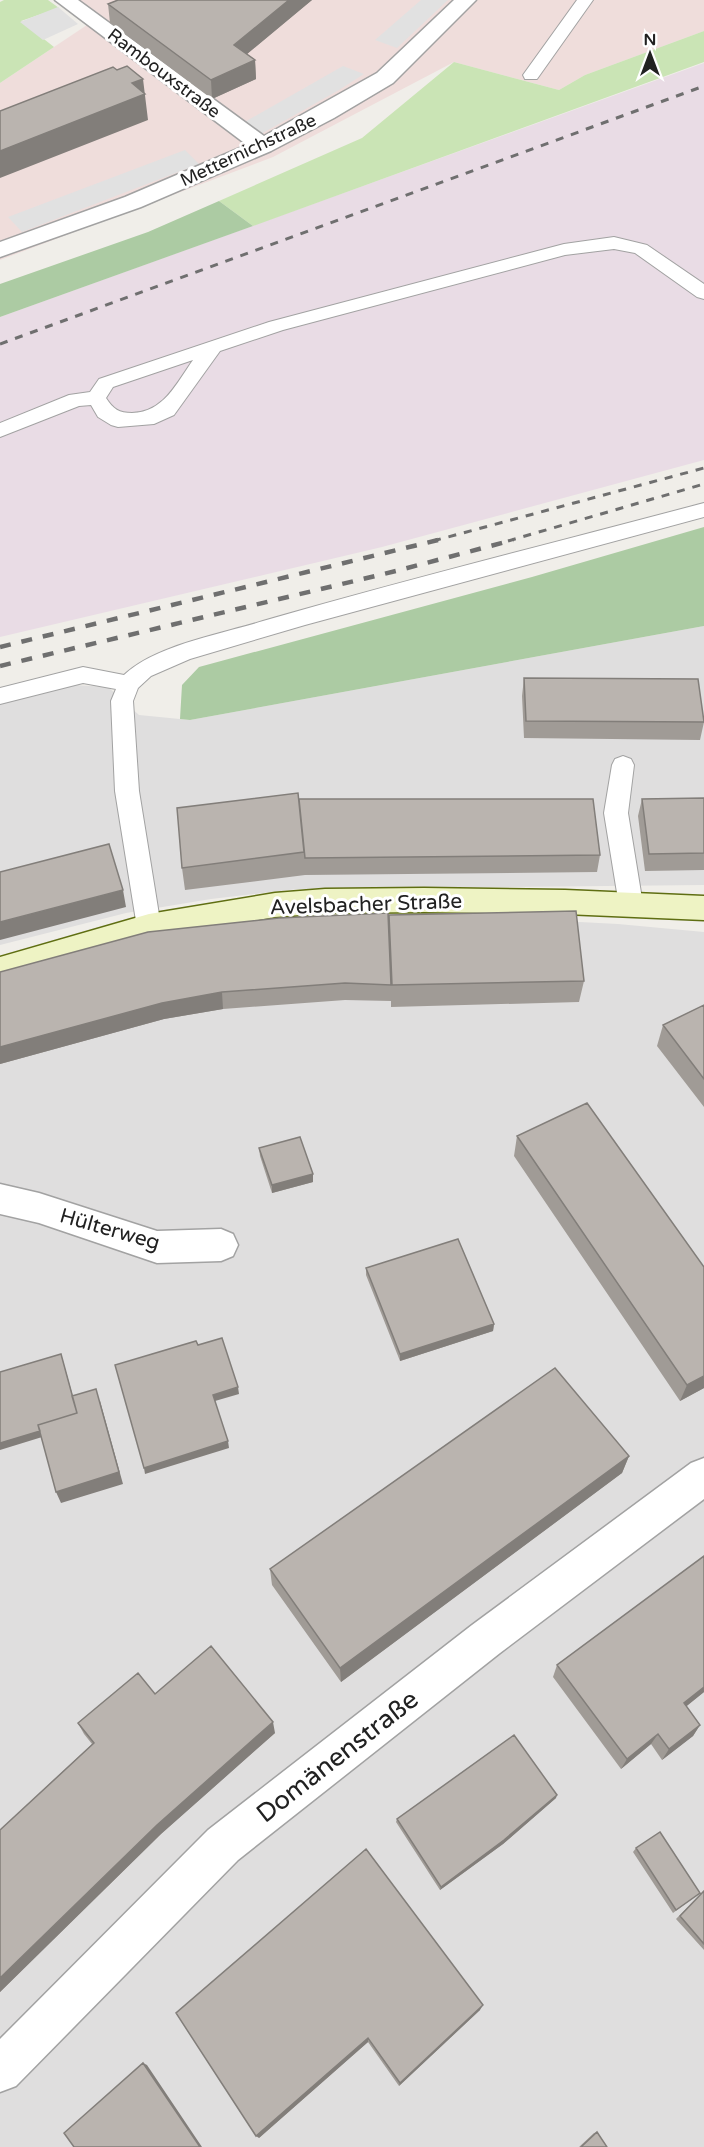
<svg xmlns="http://www.w3.org/2000/svg" width="704" height="2147" viewBox="0 0 704 2147" font-family="'Varela Round',sans-serif">
<style>
.residential{fill:#dfdede}
.commercial{fill:#efdddb}
.industrial{fill:#e9dce5}
.grass{fill:#cae4b5}
.forest{fill:#accba3}
.parking{fill:#e1e1e1}
.lines{fill:none;stroke-linecap:round;stroke-linejoin:round}
.service-casing{stroke:#a2a2a2;stroke-width:2}
.minor-casing{stroke:#a2a2a2;stroke-width:3}
.secondary-casing{stroke:#5f6e12;stroke-width:3}
.service{fill:#fff;fill-rule:evenodd}
.minor{fill:#fff;fill-rule:evenodd}
.secondary{fill:#eef3c4;fill-rule:evenodd}
.rail-far1{stroke:#6f6f6f;stroke-width:3;stroke-dasharray:8 8;stroke-linecap:butt}
.rail{stroke:#6f6f6f;stroke-width:4.5;stroke-dasharray:11 11;stroke-linecap:butt}
.wall{fill:#a09b96}
.shaded-wall{fill:#827e7a}
.building{fill:#bab4af;stroke:#827e7a;stroke-width:1.5}
.labels{text-anchor:middle;stroke-width:6;stroke-linejoin:round;paint-order:stroke}
.far-street-label{font-size:18px;fill:#212121;stroke:#fff}
.street-label{font-size:21px;fill:#212121;stroke:#fff}
.near-street-label{font-size:26px;fill:#212121;stroke:#fff}
</style>
<rect width="100%" height="100%" fill="#f0eee9"/>
<!-- residential -->
<path class="residential" d="M704 626V885L298 889 211 899 126 913 0 945V704L74 685 108 687 139 715 190 720Z
M463 916 618 924 704 932V2147H0V987L346 917Z"/>
<!-- commercial -->
<path class="commercial" d="M65 0H704V31L585 75 559 90 454 62 273 157 0 260V83L93 21Z"/>
<!-- industrial -->
<path class="industrial" d="M704 63V460L382 547 0 637V317Z"/>
<!-- grass -->
<path class="grass" d="M4 0H48L59 8 21 21 54 47 0 83V2Z
M704 31V62L253 226 219 201 362 138 454 62 559 90 585 75Z"/>
<!-- forest -->
<path class="forest" d="M219 201 253 226 0 317V284L148 232Z
M704 527V626L190 720 180 719 182 685 199 667 532 577Z"/>
<!-- parking -->
<path class="parking" d="M421 0H448L397 48 375 40Z
M58 7 78 24 43 40 20 22Z
M343 66 364 74 339 90 261 134 243 123Z
M185 150 199 164 22 232 8 217Z"/>
<g class="lines">
<defs>
<path id="service" d="M577 0H593L537 79H525L523 75Z
M614 237 647 245 704 284V299L697 297 635 253 614 249 565 255 283 330 220 351 174 415 154 424 118 427 111 425 98 417 91 405 79 406 0 437V423L69 395 90 392 99 379 269 322 564 244ZM193 360C176 384 164 412 132 413 119 413 113 409 106 398L113 387Z
M704 503V517L305 625 190 659 151 676 138 688 133 701 139 791 161 927 158 934 149 937 140 934 137 927 115 791 111 701 116 689 83 683 0 704V688L83 667 124 675C155 645 222 634 263 621 409 579 557 542 704 503Z
M623 756 631 759 634 765 628 813 643 905 639 912 631 915 623 912 619 905 604 813 612 765 615 759Z"/>
<path id="minor" d="M55 0H78L264 136 377 73 454 0H476L393 83 334 118 271 151 141 207 0 257V242L125 197 247 145Z
M0 1184 39 1193 157 1231 221 1229 233 1234 238 1245 233 1256 221 1261 157 1263 39 1223 0 1214Z
M704 1458V1499L500 1653 238 1860 16 2086 0 2092V2039L208 1830 472 1625 691 1463Z"/>
<path id="secondary" d="M424 888 565 890 704 896V920L565 914 424 912 325 913 275 917 149 940 0 983V957L149 914 275 893 325 889Z"/>
</defs>
<!-- service casing -->
<use href="#service" class="service-casing"/>
<!-- minor casing -->
<use href="#minor" class="minor-casing"/>
<!-- secondary casing -->
<use href="#secondary" class="secondary-casing"/>
<!-- service -->
<use href="#service" class="service"/>
<!-- minor -->
<use href="#minor" class="minor"/>
<!-- secondary -->
<use href="#secondary" class="secondary"/>
<!-- rail-far1 -->
<path class="rail-far1" d="M0 344 704 86
M433 541 704 468
M508 541 704 484"/>
<!-- rail -->
<path class="rail" d="M0 647 438 540
M0 666 396 571 513 540"/>
</g>
<!-- wall -->
<path class="wall" d="M118 0H312L247 54 255 60 256 79 212 99 110 23 108 4Z
M524 678 704 722 700 740 524 738 522 696Z
M704 798V870L645 871 638 816 642 799Z
M299 799 600 855 597 872 305 875 185 890 182 868Z
M388 924 584 981 579 1002 391 1007V997V1001L345 1000 223 1009 164 1019 0 1064V972Z
M704 1005V1107L657 1046 663 1025Z
M517 1136 704 1388 680 1401 514 1156Z
M259 1148 313 1174V1182L272 1193 260 1156Z
M366 1268 494 1324 493 1331 400 1361 366 1275Z
M629 1456 622 1473 341 1682 272 1585 270 1569Z
M704 1556V1692L686 1706 700 1725 693 1736 662 1760 651 1744 621 1769 553 1677 557 1665Z
M155 1694 275 1733 161 1834 0 1992V1830L92 1744 84 1734 78 1723Z
M556 1798 503 1844 440 1890 396 1822 397 1819Z
M636 1848 700 1893 673 1913 633 1852Z
M366 1849 480 2010 399 2086 368 2042 259 2138Z
M704 1890V1950L676 1919Z
M597 2132 607 2147H579L594 2133Z"/>
<!-- shaded-wall -->
<path class="shaded-wall" d="M289 0H312L235 64 234 45Z
M255 60 256 79 212 99 211 80Z
M143 79 148 120 0 178V151L132 83Z
M123 890 126 907 0 940V922Z
M222 992 223 1009 164 1019 0 1064V1047L162 1003Z
M313 1174V1182L272 1193V1185Z
M494 1324 493 1331 400 1361V1354Z
M61 1354 81 1425 0 1450V1443Z
M704 1376V1388L680 1401 687 1385Z
M238 1387 239 1394 215 1401 213 1395Z
M100 1401 123 1484 61 1503 56 1492Z
M228 1441 229 1448 145 1474 144 1468Z
M629 1456 622 1473 341 1682 340 1668Z
M704 1687V1692L677 1714 684 1703Z
M273 1722 275 1733 161 1834 0 1992V1978L157 1825Z
M700 1725 693 1736 662 1760 669 1749Z
M658 1734 651 1744 621 1769 627 1759Z
M557 1795 556 1798 503 1844 440 1890 441 1887Z
M483 2005 480 2010 399 2086 400 2083Z
M368 2038V2042L259 2138 256 2136Z
M143 2063 147 2065 202 2147H200Z"/>
<!-- building -->
<path class="building" d="M118 0H289L234 45 255 60 211 80 108 4Z
M127 66 143 79 132 83 145 94 0 151V111L113 67 117 70Z
M524 678 698 679 704 722 526 721Z
M298 793 304 852 182 868 177 808Z
M704 798V853L649 854 642 799Z
M299 799H593L600 855 305 858Z
M109 844 123 890 0 922V872Z
M576 911 584 981 392 985 389 915Z
M388 913 391 985 345 983 222 992 162 1003 0 1047V972L148 932 279 918Z
M704 1005V1079L663 1025Z
M587 1103 704 1267V1376L687 1385 517 1136Z
M300 1137 313 1174 272 1185 259 1148Z
M458 1239 494 1324 400 1354 366 1268Z
M222 1338 238 1387 213 1395 228 1441 144 1468 115 1365 196 1341 198 1345Z
M61 1354 77 1413 38 1425 40 1431 0 1443V1372Z
M555 1368 629 1456 340 1668 270 1569Z
M96 1389 119 1472 56 1492 38 1425 77 1413 72 1396Z
M704 1556V1687L684 1703 700 1725 669 1749 658 1734 627 1759 557 1665Z
M211 1646 273 1722 157 1825 0 1978V1830L94 1743 78 1723 138 1673 155 1694Z
M514 1735 557 1795 504 1840 441 1887 397 1819Z
M660 1832 700 1893 676 1910 636 1848Z
M366 1849 483 2005 400 2083 368 2038 256 2136 176 2013Z
M704 1891V1944L680 1916Z
M143 2063 200 2147H74L64 2133Z
M597 2132 607 2147H581Z"/>
<g class="labels">
<!-- far-street labels -->
<g class="far-street-label">
<text transform="translate(164 73) rotate(37)" y="6">Rambouxstraße</text>
<text transform="translate(248 150) rotate(-25)" y="6">Metternichstraße</text>
</g>
<!-- street labels -->
<g class="street-label">
<text transform="translate(366 904) rotate(-2)" y="7">Avelsbacher Straße</text>
<text transform="translate(110 1229) rotate(16)" y="7">Hülterweg</text>
</g>
<!-- near-street labels -->
<g class="near-street-label">
<text transform="translate(337 1756) rotate(-38)" y="9">Domänenstraße</text>
</g>
</g>
<!-- north arrow -->
<g transform="translate(650 54)" stroke="#ffffff" stroke-width="4.5" paint-order="stroke">
<path d="M0-4.5L10 22L0 15L-10 22Z" fill="#212121"/>
<text y="-9" font-size="16" font-weight="bold" text-anchor="middle" fill="#212121">N</text>
</g>
</svg>
